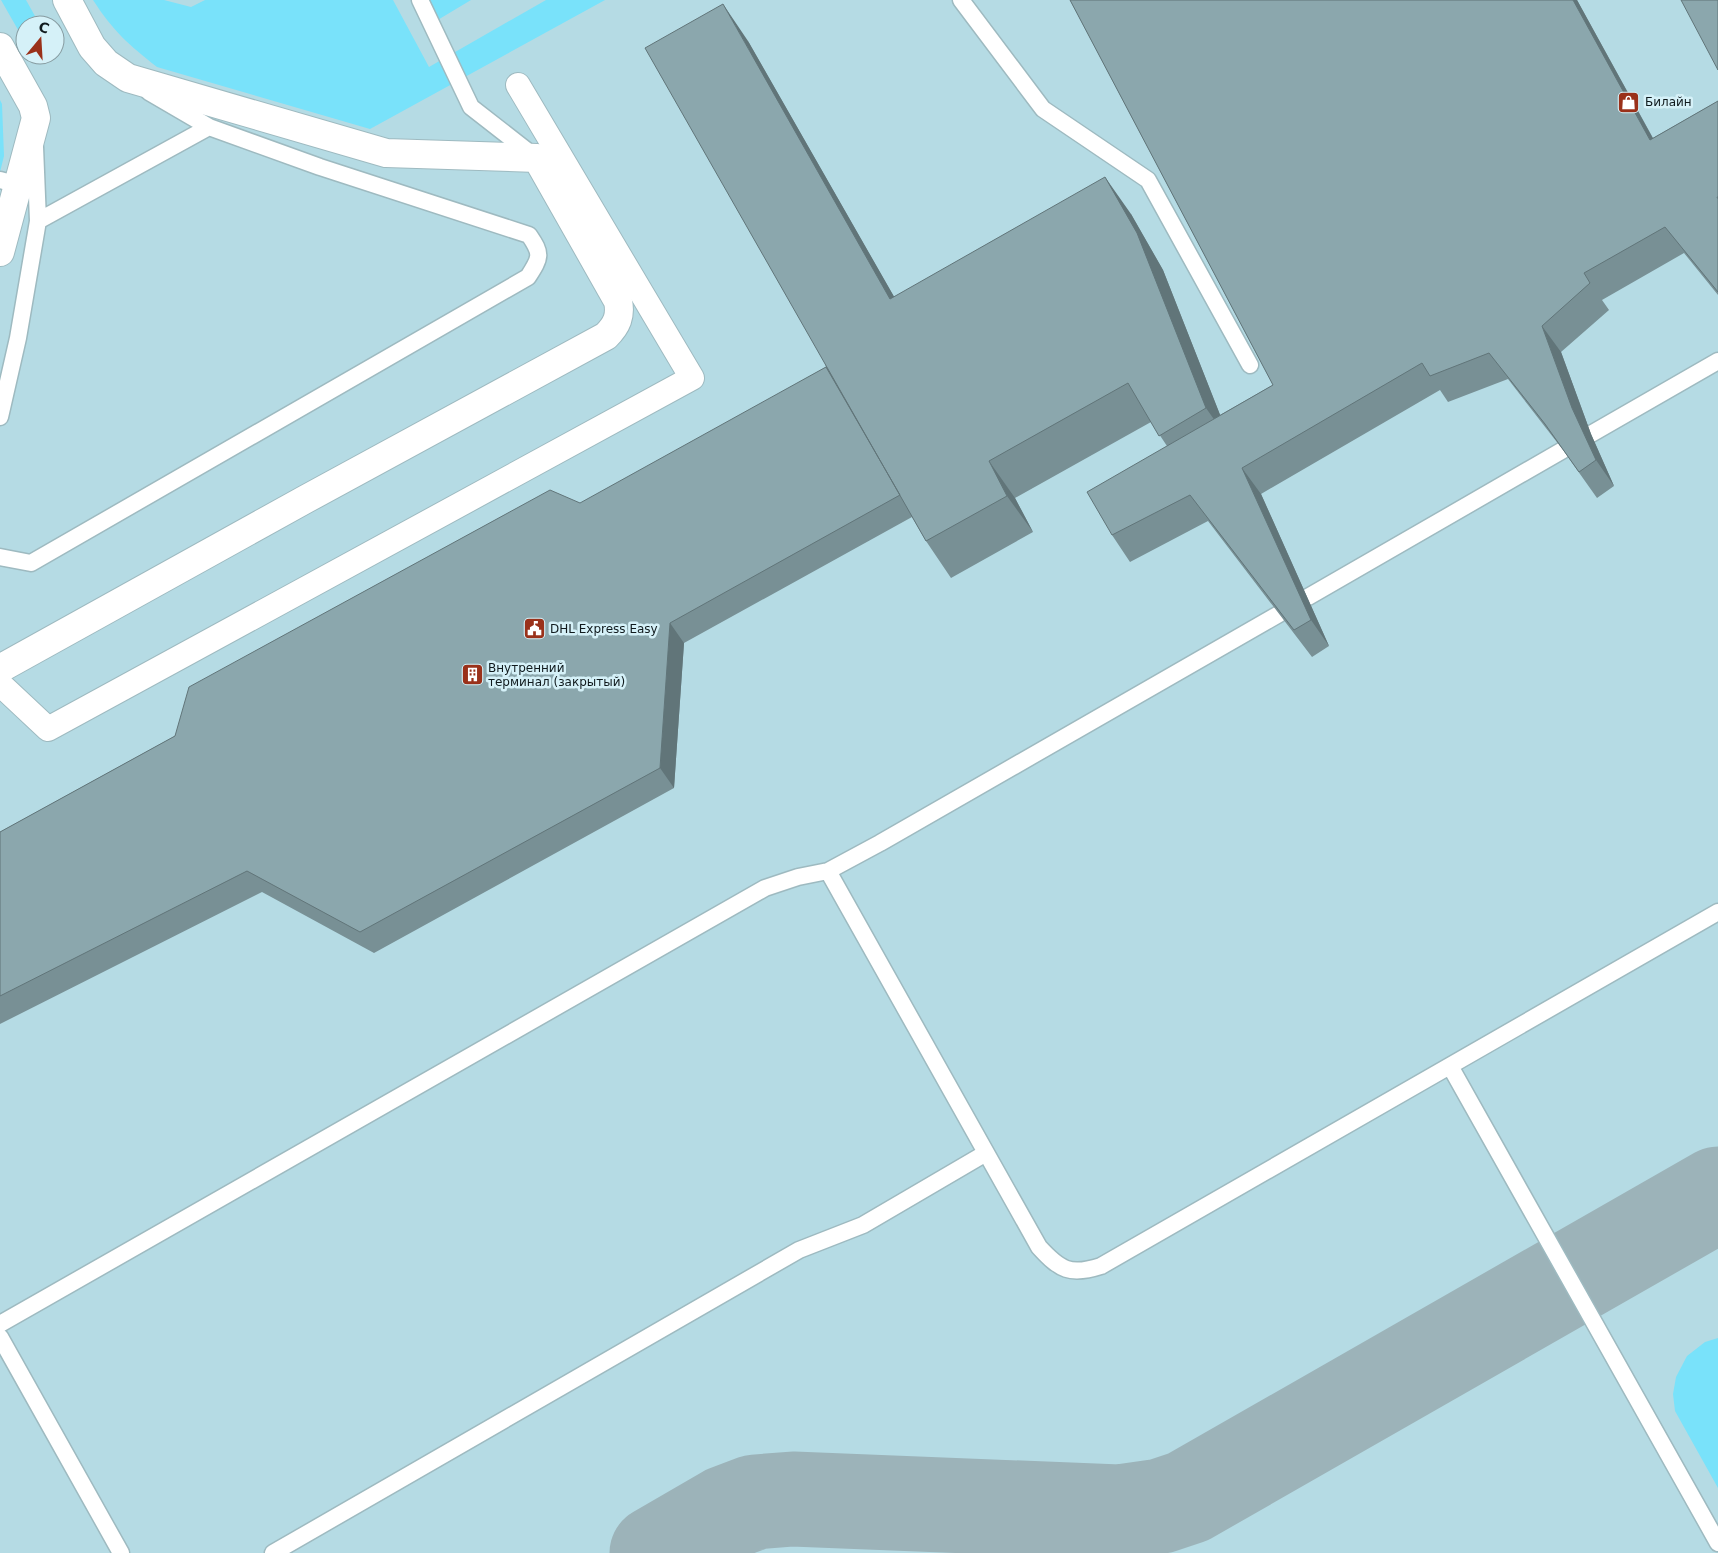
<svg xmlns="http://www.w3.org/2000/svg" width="1718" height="1553" viewBox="0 0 1718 1553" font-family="'DejaVu Sans',sans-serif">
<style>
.built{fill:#b5dbe4;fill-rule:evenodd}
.green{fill:#79e2fa}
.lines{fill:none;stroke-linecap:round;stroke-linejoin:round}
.taxiway{stroke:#9cb3b9;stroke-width:95}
.service-casing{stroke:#9ebac0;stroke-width:19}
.pedestrian-casing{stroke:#9ebac0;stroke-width:26}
.minor-casing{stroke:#9ebac0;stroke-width:30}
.service{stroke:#fff;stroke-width:16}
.pedestrian{stroke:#fff;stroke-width:24}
.minor{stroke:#fff;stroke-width:28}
.wall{fill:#789095}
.shaded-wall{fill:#617579}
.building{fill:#8ba7ad;stroke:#617579}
.labels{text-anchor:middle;stroke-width:5;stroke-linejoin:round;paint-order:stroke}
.poi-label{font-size:12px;fill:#101a1d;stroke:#d5f1f8;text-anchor:start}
</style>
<rect width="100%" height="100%" fill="#c8e4eb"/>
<!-- built -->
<path class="built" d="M0 0H1718V1553H0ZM25 25H55V55H25Z"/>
<!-- green -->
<path class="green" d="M1 0H26L40 25H25V42Z
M93 0H164L191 7 205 0H393L429 67 546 0H605L370 129 157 67C129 45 113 31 93 0Z
M419 0H471L431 24Z
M0 100 2 104 4 156 0 172Z
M1718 1338V1488L1675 1411 1673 1394 1676 1377 1687 1356 1705 1342Z"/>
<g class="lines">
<!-- taxiway -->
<path class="taxiway" d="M657 1553 726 1513 755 1502 793 1499 1119 1512 1161 1506 1188 1497 1718 1194"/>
<defs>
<path id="service" d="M420 0 471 107 535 157
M961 0 1043 109 1148 180 1250 365
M0 180 19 185
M38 221 209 127
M0 417 18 338 38 221 35 147
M1591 434 1718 361
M0 557 31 563 528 277C541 257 542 254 529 235L320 167 209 127 149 92
M1308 597 1563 450
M828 871 1039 1247C1060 1270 1070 1276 1101 1266L1718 912
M1450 1066 1718 1543
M0 1324 765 888 798 877 828 871 880 843 1279 614
M0 1337 121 1553
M273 1553 799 1250 863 1225 986 1153"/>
<path id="pedestrian" d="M0 684 48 729 692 378 518 85"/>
<path id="minor" d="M0 47 33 106 36 118 0 252
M0 667H3L306 499 606 336C617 325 621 316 618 301L537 158 386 153 128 78 106 63 92 47 67 0"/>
</defs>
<!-- service casing -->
<use href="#service" class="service-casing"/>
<!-- pedestrian casing -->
<use href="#pedestrian" class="pedestrian-casing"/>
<!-- minor casing -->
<use href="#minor" class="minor-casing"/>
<!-- service -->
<use href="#service" class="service"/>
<!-- pedestrian -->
<use href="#pedestrian" class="pedestrian"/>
<!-- minor -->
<use href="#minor" class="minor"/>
</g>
<!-- wall -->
<path class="wall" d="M1070 0H1577L1653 138 1718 101V295L1684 253 1602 300 1609 310 1561 352 1591 434 1614 486 1597 498 1563 450 1508 379 1448 402 1440 390 1261 494 1329 646 1312 657 1208 521 1130 562 1112 535 1167 446 1151 422 1015 498 1033 532 951 578 926 541 912 517 684 643 674 788 374 953 262 892 0 1024V832L175 736 826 367 748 41 894 297 1131 214 1163 270 1220 415 1273 385Z"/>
<!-- shaded-wall -->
<path class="shaded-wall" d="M1573 0H1577L1668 166 1650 140Z
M723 4 748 41 916 335 890 299Z
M1105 177 1131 214 1163 270 1232 445 1206 408Z
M1542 326 1561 352 1591 434 1614 486 1596 460 1572 408Z
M989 461 1015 498 1033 532 1007 496Z
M1242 468 1261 494 1329 646 1311 620Z
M670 623 684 643 674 788 660 768Z"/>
<!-- building -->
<path class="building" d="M1070 0H1573L1650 140 1718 101V197H1717L1718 199V292L1665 227 1584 273 1590 283 1542 326 1572 408 1596 460 1579 472 1545 424 1489 353 1430 376 1422 363 1242 468 1311 620 1294 630 1190 495 1112 535 1087 492 1273 385Z
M1681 0H1718V70Z
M723 4 890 299 1105 177 1137 233 1206 408 1159 436 1128 383 989 461 1007 496 926 541 645 48Z
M826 367 900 495 670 623 660 768 360 932 247 871 0 996V832L175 736 189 687 550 490 580 503Z"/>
<!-- icons -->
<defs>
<symbol id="shop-square" viewBox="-11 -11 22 22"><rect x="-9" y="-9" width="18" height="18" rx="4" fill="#9a311a" stroke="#d5f1f8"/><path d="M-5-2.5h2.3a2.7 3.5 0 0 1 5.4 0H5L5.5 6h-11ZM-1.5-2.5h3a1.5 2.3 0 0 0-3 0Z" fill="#fff"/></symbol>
<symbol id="civic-square" viewBox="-11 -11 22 22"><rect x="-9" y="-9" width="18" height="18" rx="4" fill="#9a311a" stroke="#d5f1f8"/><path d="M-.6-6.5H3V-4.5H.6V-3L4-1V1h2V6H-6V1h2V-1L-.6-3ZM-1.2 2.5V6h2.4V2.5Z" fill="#fff"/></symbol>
<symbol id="building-square" viewBox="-11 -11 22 22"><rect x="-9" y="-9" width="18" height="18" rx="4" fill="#9a311a" stroke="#d5f1f8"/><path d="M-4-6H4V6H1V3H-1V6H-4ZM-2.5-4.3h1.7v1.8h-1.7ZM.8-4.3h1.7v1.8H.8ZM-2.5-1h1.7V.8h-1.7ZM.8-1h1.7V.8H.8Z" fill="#fff"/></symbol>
</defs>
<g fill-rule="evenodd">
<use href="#shop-square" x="1616" y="90" width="25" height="25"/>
<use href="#civic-square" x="522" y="616" width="25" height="25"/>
<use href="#building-square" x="460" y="662" width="25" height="25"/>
</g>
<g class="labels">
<!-- poi labels -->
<g class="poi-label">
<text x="1645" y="106">Билайн</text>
<text x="550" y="633">DHL Express Easy</text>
<text x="488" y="672">Внутренний<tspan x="488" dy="14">терминал (закрытый)</tspan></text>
</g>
</g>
<!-- north arrow -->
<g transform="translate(40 40) rotate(18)"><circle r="24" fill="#d5f1f8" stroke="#869ba0"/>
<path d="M0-4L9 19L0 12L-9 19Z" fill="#9a311a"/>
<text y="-8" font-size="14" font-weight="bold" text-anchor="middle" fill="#101a1d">С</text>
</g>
</svg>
